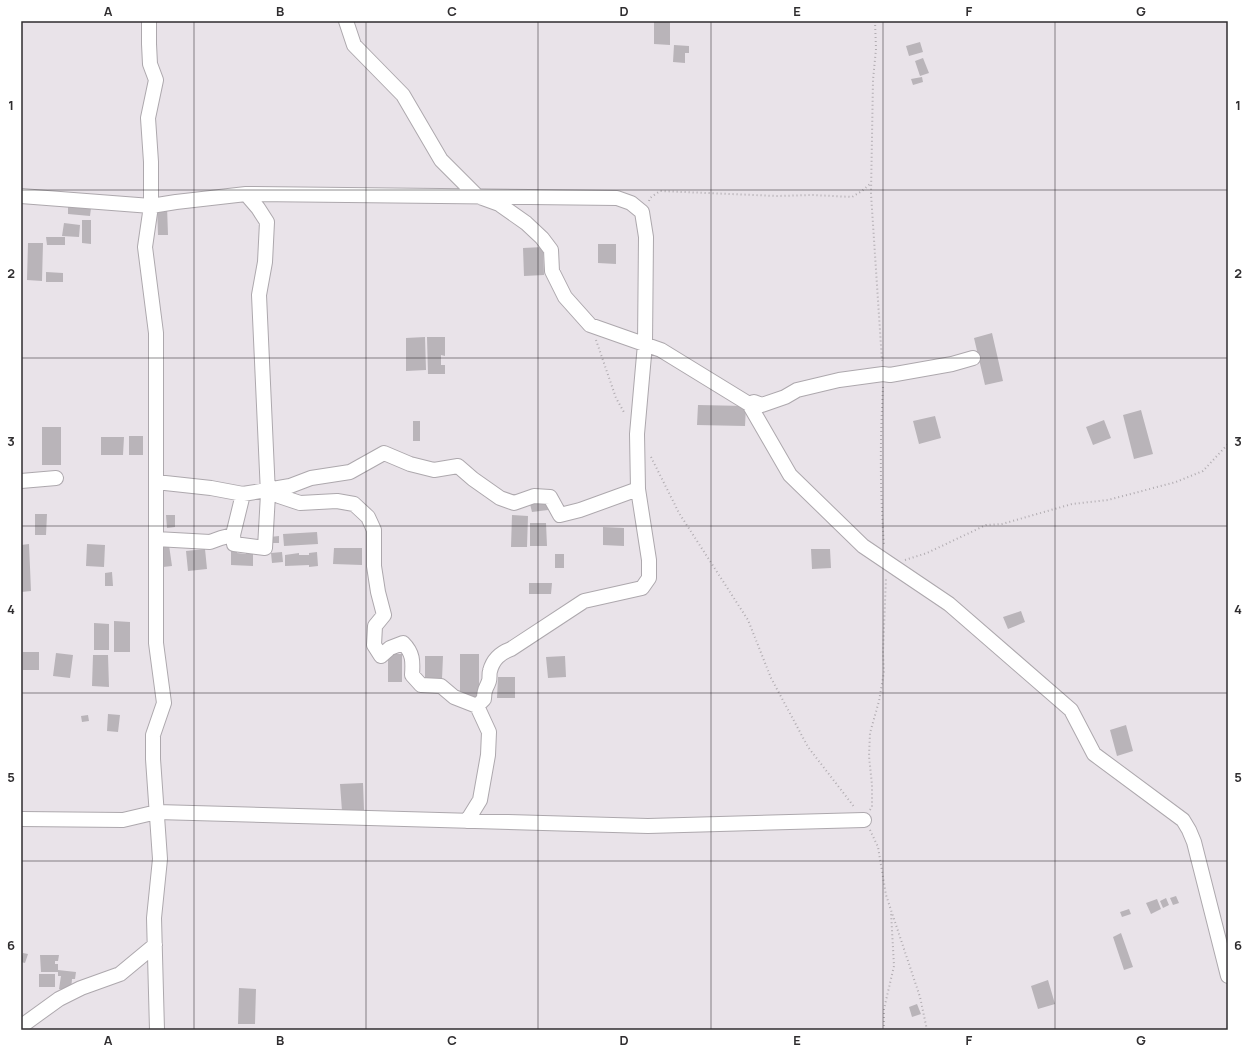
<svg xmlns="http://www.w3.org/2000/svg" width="1249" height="1051" viewBox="0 0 1249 1051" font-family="Manrope,sans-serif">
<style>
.building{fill:#b9b4b9}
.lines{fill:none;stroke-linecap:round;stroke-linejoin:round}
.minor-casing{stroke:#ada8ad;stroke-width:16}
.path{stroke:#b1acb1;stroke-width:2;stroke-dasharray:1 3;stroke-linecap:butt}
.minor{stroke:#fff;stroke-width:14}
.grid{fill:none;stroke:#2f2d2f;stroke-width:1;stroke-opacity:0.55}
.neatline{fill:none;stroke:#2f2d2f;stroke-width:1.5}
.grid-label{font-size:13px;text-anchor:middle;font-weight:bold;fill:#2f2d2f}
</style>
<rect width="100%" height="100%" fill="#e9e3e9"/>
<!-- building -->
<path class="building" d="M654 21H670V45L654 44Z
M920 42 923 52 909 56 906 46Z
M674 45 689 46V53H685V63L673 62Z
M923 58 929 73 920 76 915 61Z
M922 77 923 82 913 85 911 79Z
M68 205 91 208 90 216 68 214Z
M157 206H167L168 235H158Z
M82 220H91V244L82 243Z
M64 223 80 225 79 237 62 236Z
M46 237H65V245H47Z
M28 243H43L42 281 27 280Z
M598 244H616V264L598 263Z
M543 247 544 275 524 276 523 248Z
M46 272 63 273V282H46Z
M992 333 1003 381 985 385 974 338Z
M425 337 426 370 406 371V338Z
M427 337H445V356L441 355V365H445V374H428Z
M698 405 746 406 745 426 697 425Z
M1141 410 1153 454 1134 459 1123 415Z
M935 416 941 438 919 444 913 421Z
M1104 420 1111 438 1093 445 1086 427Z
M413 421H420V441H413Z
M42 427H61V465H42Z
M129 436H143V455H129Z
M101 437H124L123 455H101Z
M547 501 548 510 532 512 530 504Z
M35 514H47L46 535H35Z
M166 515H175V527L167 528Z
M512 515 528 516 527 547H511Z
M530 523H546L547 546H530Z
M603 527 624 528V546L603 545Z
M317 532 318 544 284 546 283 534Z
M279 536V543H271L270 537Z
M29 544 31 591 21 592V545Z
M87 544 105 545 104 567 86 566Z
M169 545 172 566 163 567 161 546Z
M334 548H362V565L333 564Z
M205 549 207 569 188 571 186 551Z
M811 549H830L831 568 812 569Z
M231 550H237V553L246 554V550L253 551V566L231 565Z
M282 552 283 562 272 563 271 553Z
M317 552 318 566 309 567V565L285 566V555L299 553V555H309V553Z
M555 554H564V568H555Z
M112 572 113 586H105V573Z
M529 583H552L551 594H529Z
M1021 611 1025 622 1008 629 1003 617Z
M114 621 130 622V652H114Z
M94 623 109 624V650H94Z
M23 652H39V670H23Z
M56 653 73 655 70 678 53 676Z
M388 654H402V682H388Z
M460 654H479V697H460Z
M93 655H108L109 687 92 686Z
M425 656H443L442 679H425Z
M565 656 566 677 548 678 546 657Z
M498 677H515V698H497Z
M108 714 120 715 118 732 107 731Z
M88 715 89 721 82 722 81 716Z
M1126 725 1133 751 1117 756 1110 730Z
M363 783 364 810 342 811 340 784Z
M1176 896 1179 903 1173 905 1170 898Z
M1166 898 1169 905 1163 908 1160 901Z
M1157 899 1161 909 1151 914 1146 903Z
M1129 909 1131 914 1122 917 1120 912Z
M1121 933 1133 967 1124 970 1113 937Z
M23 953 28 954 25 963 21 962Z
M40 955H59L58 961H55V964H58V970L76 972 75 979H72L71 991 59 989 61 976H58V972H41Z
M39 974H55V987H39Z
M1048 980 1055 1004 1038 1009 1031 986Z
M239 988 256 989 255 1024H238Z
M917 1004 921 1014 912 1017 909 1007Z"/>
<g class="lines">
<defs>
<path id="minor" d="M149 21V44L150 64 156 80 148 118 151 162V206L145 247 156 333V643L164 703 153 735V759L160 859 154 918 157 1030
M346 21 354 45 403 95 441 160 477 196 499 204 526 223 542 238 551 250 552 271 565 297 590 325 661 350 749 404 790 475 863 546 949 604 1071 710 1094 754 1183 820 1189 830 1194 842 1228 976
M21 196 151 206 176 202 246 194 617 198 631 203 642 212 646 237 645 344 637 434 638 489 649 560V578L642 588 584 601 511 649C500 653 493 659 490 671 489 674 490 678 489 681 486 690 484 688 484 699L477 706
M749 404 754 402 762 405 785 397 797 390 839 380 883 374 890 375 952 364 973 358
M21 481 56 478
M156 482 211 488 243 494 290 486 311 478 350 472 384 453 410 464 434 470 458 466 473 479 500 498 514 503 534 496 550 497 560 515 580 510 638 489
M267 490 279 496 300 503 337 501 354 504 368 517 374 530V566L378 592 384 615 375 626 374 645 381 656 390 648 403 643C413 653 413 661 412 675L421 685 441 686 454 697 477 706 489 732 488 755 480 800 467 821
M233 535 243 494
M156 539 210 542 221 538 233 535 234 544 265 548 268 494 259 295 265 262 267 222 258 208 246 194
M21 819 123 820 157 812 648 826 864 820
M21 1030 23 1025 59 999 81 988 120 974 155 945"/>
</defs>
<!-- minor casing -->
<use href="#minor" class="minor-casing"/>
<!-- path -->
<path class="path" d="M875 21 876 49 873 80 871 194 882 361
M649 201 650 198 660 191 777 196 813 195 852 197 862 191 871 183
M596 340 616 398 625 414
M883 387C880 440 880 492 884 545
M651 457 679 513 748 620 771 678 808 747 855 808
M905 560 927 553 986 525 1002 524 1072 504 1108 500 1176 482 1203 471 1228 444
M870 810 872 807V785L869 756 870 733 879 701 884 672 883 653 886 577
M870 830 878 847 886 895 920 997 927 1030
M884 1030V1009L894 966 891 912"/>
<!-- minor -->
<use href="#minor" class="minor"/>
</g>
<!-- grid -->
<path class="grid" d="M194 21V1030M366 21V1030M538 21V1030M711 21V1030M883 21V1030M1055 21V1030M21 190H1228M21 358H1228M21 526H1228M21 693H1228M21 861H1228"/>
<!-- border -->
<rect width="1249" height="1051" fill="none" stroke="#ffffff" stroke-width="44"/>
<rect x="22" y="22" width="1205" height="1007" class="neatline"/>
<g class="grid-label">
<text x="108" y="16">A</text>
<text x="280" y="16">B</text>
<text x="452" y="16">C</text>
<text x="624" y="16">D</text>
<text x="797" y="16">E</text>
<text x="969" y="16">F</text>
<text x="1141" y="16">G</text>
<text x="11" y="110">1</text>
<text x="1238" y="110">1</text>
<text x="11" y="278">2</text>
<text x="1238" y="278">2</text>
<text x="11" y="446">3</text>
<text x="1238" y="446">3</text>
<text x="11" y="614">4</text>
<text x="1238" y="614">4</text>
<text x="11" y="782">5</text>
<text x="1238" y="782">5</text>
<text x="11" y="950">6</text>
<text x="1238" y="950">6</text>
<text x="108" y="1045">A</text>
<text x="280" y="1045">B</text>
<text x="452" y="1045">C</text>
<text x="624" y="1045">D</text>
<text x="797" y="1045">E</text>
<text x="969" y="1045">F</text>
<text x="1141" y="1045">G</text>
</g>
</svg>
